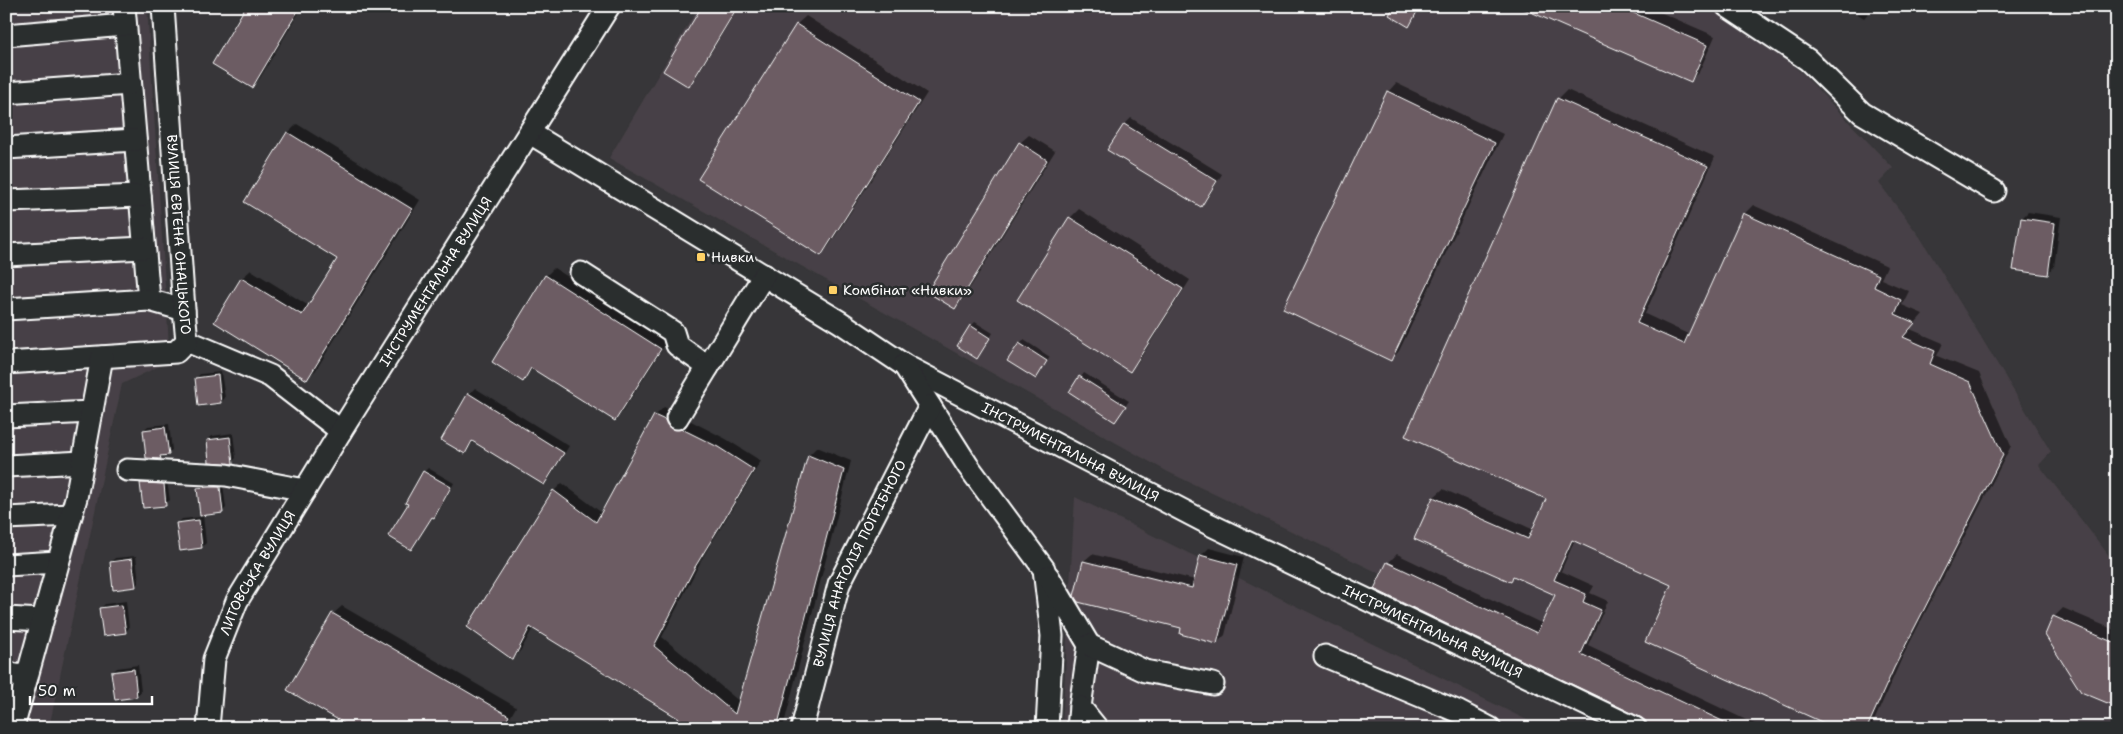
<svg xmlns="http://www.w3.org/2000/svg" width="2123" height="734" viewBox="0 0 2123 734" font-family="'Shantell Sans',sans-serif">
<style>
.built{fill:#474146}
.shadow{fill:#0007}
.building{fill:#6c5b63;stroke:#fff}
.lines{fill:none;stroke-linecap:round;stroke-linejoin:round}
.minor-casing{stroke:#fff;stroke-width:25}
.minor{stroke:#2a2d2e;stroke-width:21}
.poi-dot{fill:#ffd166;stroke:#2a2d2e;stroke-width:2}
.labels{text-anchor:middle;stroke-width:5;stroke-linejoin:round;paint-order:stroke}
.street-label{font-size:14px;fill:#fff;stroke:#2a2d2e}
.poi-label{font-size:14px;fill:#fff;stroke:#2a2d2e;text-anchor:start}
</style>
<rect width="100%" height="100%" fill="#373639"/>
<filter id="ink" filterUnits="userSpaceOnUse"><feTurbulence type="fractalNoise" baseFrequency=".02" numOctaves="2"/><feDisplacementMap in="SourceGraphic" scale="10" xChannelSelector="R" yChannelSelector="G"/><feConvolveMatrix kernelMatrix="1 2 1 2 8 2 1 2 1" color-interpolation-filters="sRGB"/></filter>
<g filter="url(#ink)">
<!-- built -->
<path class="built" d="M6 6H147L170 361 122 384 49 728H6Z
M699 6H1714L1756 35 1804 75 1893 168 1879 183 1920 237 2051 452 2039 465 2117 566V728H1703L1168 472 609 158Z
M1075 497 1543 728H1062Z"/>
<!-- shadow -->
<path class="shadow" d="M247 6H303L260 78 252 86Z
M703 6H739L695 79 689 85Z
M1395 6H1422L1409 25Z
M1520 6H1646L1715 36 1699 72 1691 80Z
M1845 6H1875L1864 18Z
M806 16 927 93 829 246 821 255 700 178 797 24Z
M1396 83 1503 134 1399 351 1391 360 1388 92Z
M1567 90 1715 157 1645 314 1690 335 1744 214 1753 205 1887 266 1881 279 1909 291 1902 305 1923 314 1910 329 1943 343 1937 356 1979 373 2011 446 1902 658 1871 728H1838L1673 584 1575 540 1561 571 1594 586 1590 593 1608 601 1588 645 1763 728H1648L1647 721 1388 563 1397 554 1543 624 1556 594 1515 576 1510 581 1416 538 1434 497 1443 489 1534 530 1548 499 1558 99Z
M1131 118 1222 174 1207 199 1200 205 1125 124Z
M297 124 420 200 316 370 307 378 216 322 242 278 251 270 309 306 338 259 288 133Z
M1029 135 1055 151 963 299 955 308 1020 143Z
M1079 209 1190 280 1138 362 1130 370 1070 218Z
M2028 212 2061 217 2054 267 2047 273 2022 218Z
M554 268 668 340 623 411 614 420 533 368 523 380 546 276Z
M975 322 993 333 977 358 971 326Z
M1024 340 1050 357 1039 373 1020 344Z
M221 372 225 398 221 402 196 379 200 374Z
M1084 373 1129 401 1115 420 1071 392Z
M475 388 569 446 550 477 544 483 474 441 465 452 469 394Z
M664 407 674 412 680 421H691L726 439 761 461 703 557 662 637 740 702 809 455 817 447 851 461 783 728H696L533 628 521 650 513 659 554 491 562 483 602 513 655 416Z
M169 424 172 450 160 458 144 430 148 426Z
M233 433 236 458 232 462 208 440 212 436Z
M428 468 454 483 438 513 433 516 411 549 410 503 424 472Z
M146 480 167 481 170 500 165 504 142 484Z
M223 484 226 508 222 512 203 515 206 543 202 547 181 549 178 523 182 519 201 517 198 489 202 485Z
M1209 548 1244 557 1225 635 1217 643 1183 627 1076 596 1084 561 1092 554 1195 580 1201 556Z
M136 556 139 582 135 586 111 562 115 558Z
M126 601 129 628 125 632 101 608 105 604Z
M342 606 516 707 504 728H354L333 614Z
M2063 608 2117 631V706L2046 635 2054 617Z
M138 665 141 692 137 696 113 672 117 668Z"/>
<!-- building -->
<path class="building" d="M246 6H301L252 88 212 64Z
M702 6H738L689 87 663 71Z
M1394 6H1420L1409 27 1389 15Z
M1517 6H1618L1707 45 1691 82Z
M796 24 919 102 821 256 698 179Z
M1387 91 1495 143 1391 361 1283 309Z
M1557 98 1708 166 1637 323 1684 344 1743 213 1879 275 1874 287 1901 300 1895 314 1915 323 1903 337 1935 351 1930 364 1970 382 2003 455 1894 668 1867 728H1835L1645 642 1671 585 1572 540 1554 580 1586 594 1583 602 1601 610 1581 654 1737 728H1647L1646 721 1640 717 1374 589 1387 562 1537 633 1555 595 1513 576 1511 582 1414 539 1433 497 1528 539 1546 499 1405 436Z
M1124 124 1217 181 1201 207 1107 150Z
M287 132 412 209 307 380 214 322 241 278 302 315 337 259 244 202Z
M1019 142 1047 160 955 309 927 292Z
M1069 217 1183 289 1130 372 1017 300Z
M2021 218 2055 223 2048 275 2013 270Z
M545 275 661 349 615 421 531 368 523 382 492 362Z
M970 325 990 338 977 359 957 346Z
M1019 343 1047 361 1036 379 1007 361Z
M218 375 221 403 198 406 195 378Z
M1079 376 1126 406 1115 422 1069 392Z
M468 393 564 453 544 485 472 441 465 454 441 440Z
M654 415 665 420 671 429H682L718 447 754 470 695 567 654 646 735 714 808 455 844 470 777 728H694L530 627 513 660 467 627 553 490 596 522Z
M165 427 169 455 160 456 161 459 146 458 143 430Z
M230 437 233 464 209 462 207 440Z
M423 471 451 487 434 518 432 517 411 550 388 536 408 504 405 503Z
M140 483 164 484 166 506 143 508Z
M209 487H220L223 513 200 516 197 488Z
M199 520 202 548 180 551 176 523Z
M1200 555 1237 565 1217 644 1180 634 1181 628 1078 602 1074 596 1083 561 1192 588Z
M132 559 136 587 113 590 110 562Z
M122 605 126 633 103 636 99 608Z
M332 613 509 716 502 728H352L287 690Z
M2053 616 2117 644V707L2081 692 2045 635Z
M134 669 137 697 115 700 111 672Z"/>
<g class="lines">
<defs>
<g id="minor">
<path d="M124 6 149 300 184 310"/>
<path id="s1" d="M163 6 184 310 187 341 270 376 341 431"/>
<path d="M1727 6 1808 60 1862 113 1994 191"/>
<path d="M6 35 125 25"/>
<path d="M6 93 130 84"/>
<path id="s2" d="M530 133 840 322 904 365 1209 524 1635 728"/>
<path d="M6 148 135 140"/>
<path d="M6 201 140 196"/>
<path d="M6 255 144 248"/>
<path d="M581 273 673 332 677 345 708 367 764 275"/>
<path d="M6 309 149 300"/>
<path d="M6 363 176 352 187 341"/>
<path d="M904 365 968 466 1044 569 1052 636 1047 728"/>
<path d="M6 416 92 412"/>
<path d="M677 418 708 367"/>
<path d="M6 466 83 462"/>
<path d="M127 470 226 475 305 490"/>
<path d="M6 518 71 515"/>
<path d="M6 565 58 562"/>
<path d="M1048 576 1089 645 1080 707"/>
<path d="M6 618 42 620"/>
<path d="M1089 645 1145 671 1213 684"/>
<path d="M1325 656 1459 712 1490 728"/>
<path d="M6 673 27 677"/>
<path d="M13 728 76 498 102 357"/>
<path id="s3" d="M208 728 214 659 237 601 341 431 609 6"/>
<path id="s4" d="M802 728 839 584 930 406"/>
<path d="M1078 728 1080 707 1097 728"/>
</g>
</defs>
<!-- minor casing -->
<use href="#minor" class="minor-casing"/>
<!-- minor -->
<use href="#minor" class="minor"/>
</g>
</g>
<!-- markers -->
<g class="poi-dot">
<rect x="696" y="252" width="10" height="10" rx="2.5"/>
<rect x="828" y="285" width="10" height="10" rx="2.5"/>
</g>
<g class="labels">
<!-- street labels -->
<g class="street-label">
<text dy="5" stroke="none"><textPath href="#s1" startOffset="229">ВУЛИЦЯ ЄВГЕНА ОНАЦЬКОГО</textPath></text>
<text dy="5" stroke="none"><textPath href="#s3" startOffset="508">ІНСТРУМЕНТАЛЬНА ВУЛИЦЯ</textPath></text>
<text dy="5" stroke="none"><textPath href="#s2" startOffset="628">ІНСТРУМЕНТАЛЬНА ВУЛИЦЯ</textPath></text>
<text dy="5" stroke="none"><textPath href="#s4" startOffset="175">ВУЛИЦЯ АНАТОЛІЯ ПОГРІБНОГО</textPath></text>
<text dy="5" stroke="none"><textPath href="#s3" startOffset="166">ЛИТОВСЬКА ВУЛИЦЯ</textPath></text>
<text dy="5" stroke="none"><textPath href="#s2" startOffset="1032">ІНСТРУМЕНТАЛЬНА ВУЛИЦЯ</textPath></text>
</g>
<!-- poi labels -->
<g class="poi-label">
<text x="711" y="262">Нивки</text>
<text x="843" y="295">Комбінат «Нивки»</text>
</g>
</g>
<!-- margin -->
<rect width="2123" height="734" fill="none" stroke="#2a2d2e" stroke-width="25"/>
<rect x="12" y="12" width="2098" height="709" fill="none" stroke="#fff" stroke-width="2" filter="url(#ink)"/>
<!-- scale -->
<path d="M30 696v8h122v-8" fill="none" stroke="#ffffff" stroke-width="2.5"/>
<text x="38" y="696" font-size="15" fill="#ffffff" stroke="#2a2d2e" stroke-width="4" paint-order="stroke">50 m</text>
</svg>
